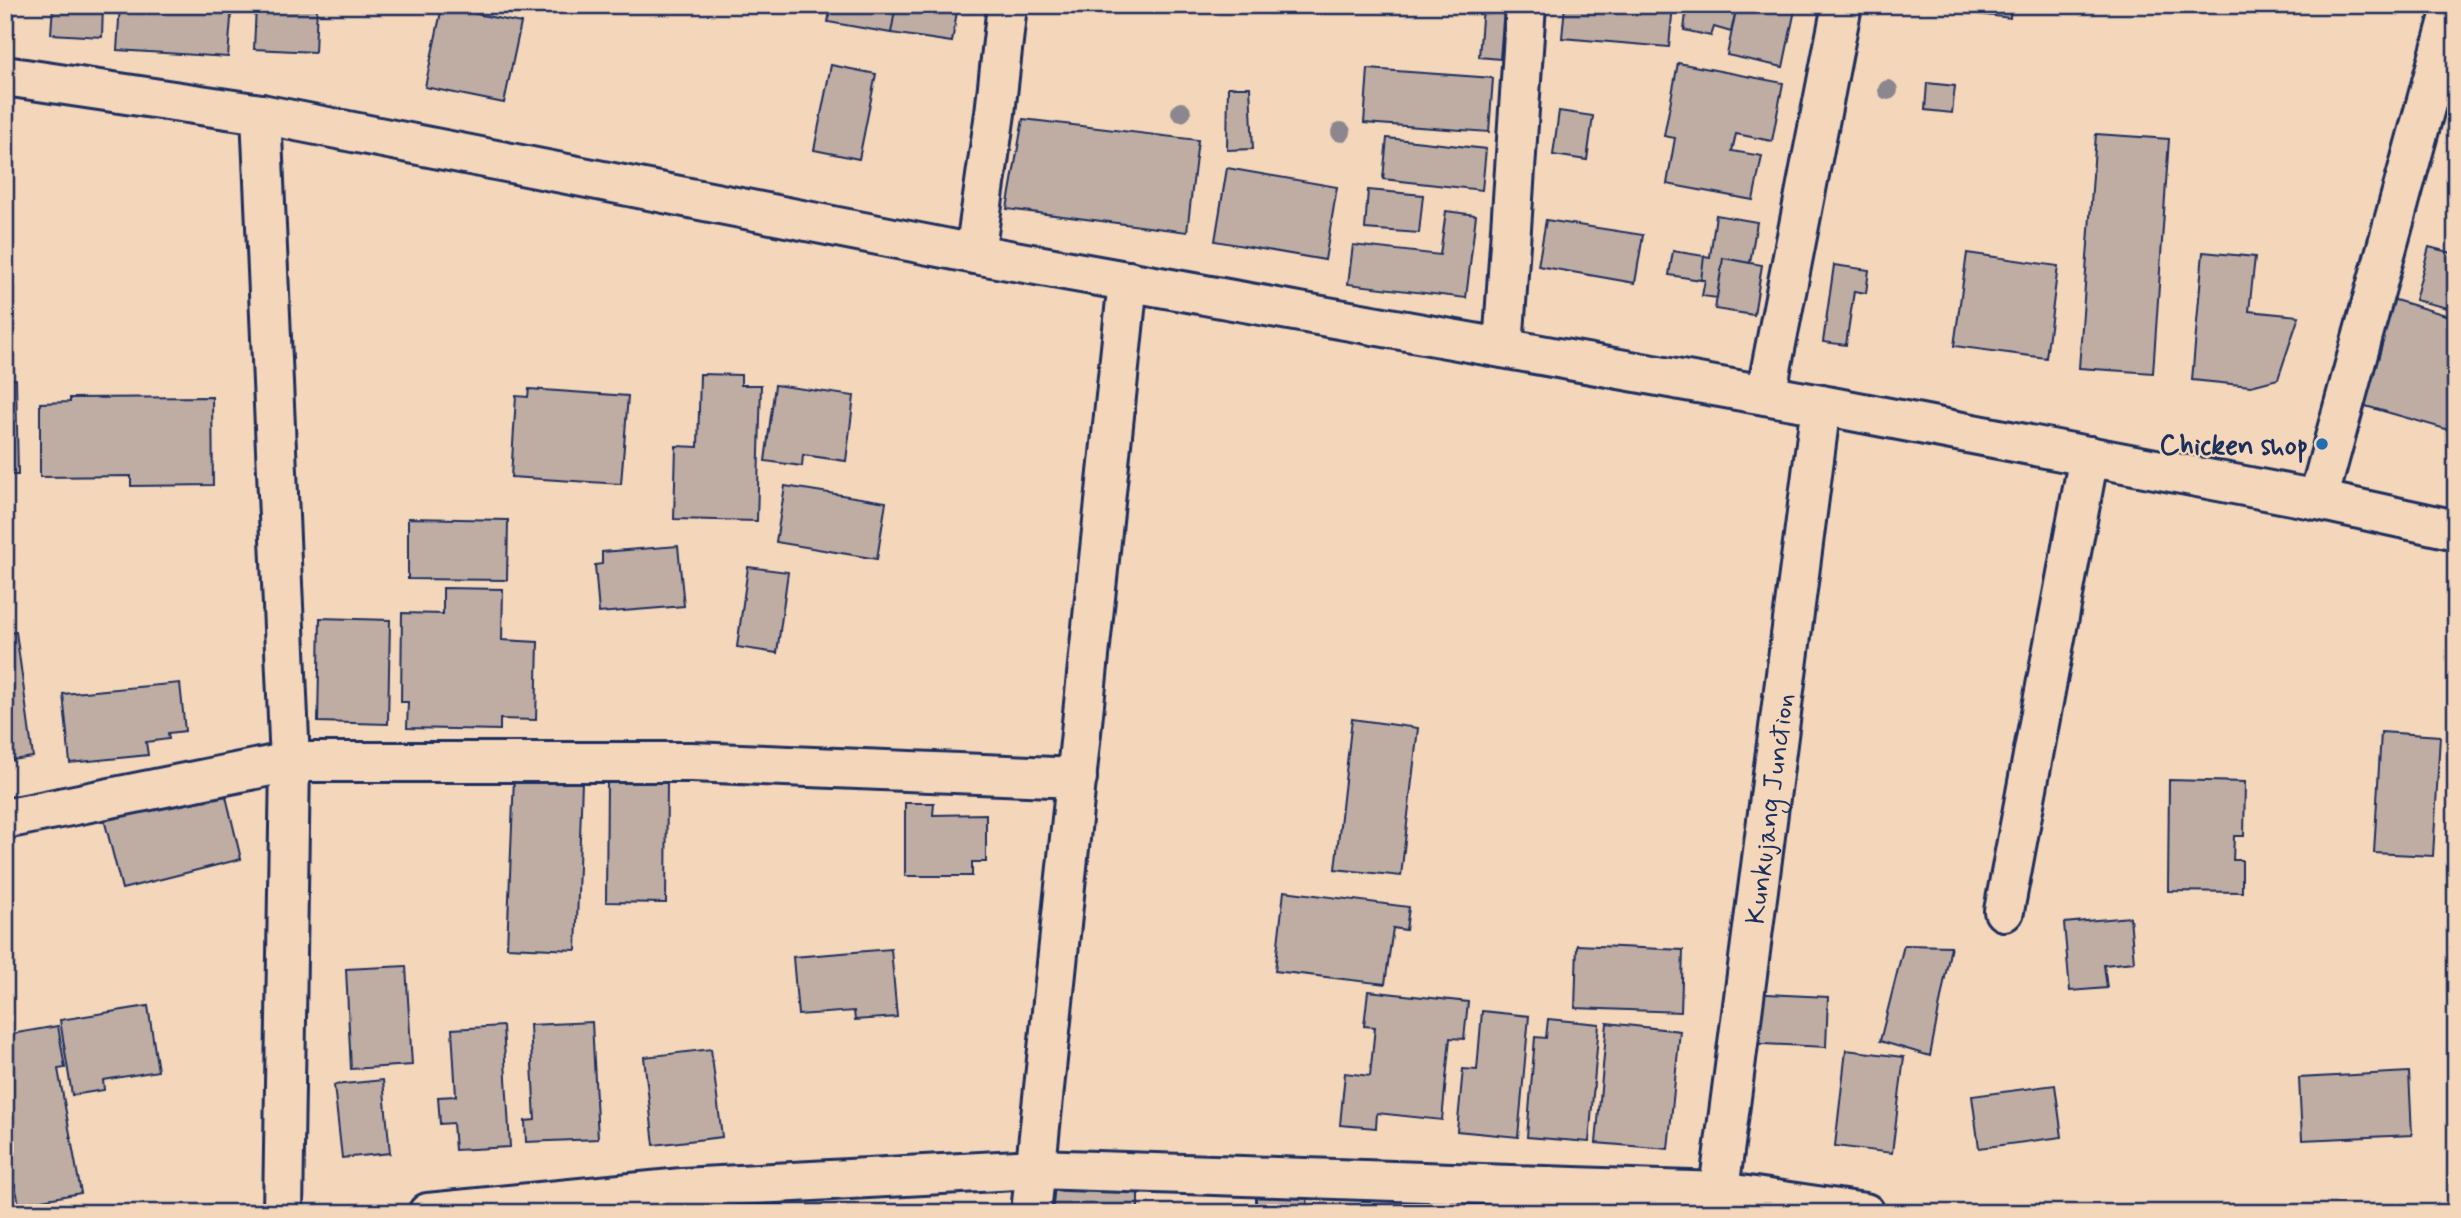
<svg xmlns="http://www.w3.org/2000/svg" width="2461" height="1218" viewBox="0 0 2461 1218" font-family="Mynerve,sans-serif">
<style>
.building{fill:#bfada4;stroke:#1b2f5e;stroke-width:2}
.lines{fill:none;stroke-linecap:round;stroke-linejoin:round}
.minor-casing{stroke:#1b2f5e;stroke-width:44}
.minor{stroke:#f4d6ba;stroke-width:38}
.tree{fill:#8c868e}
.poi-dot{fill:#1f6fb2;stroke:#f4d6ba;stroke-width:2.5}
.labels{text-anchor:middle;stroke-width:5;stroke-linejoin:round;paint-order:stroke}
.poi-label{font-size:28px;font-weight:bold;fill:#1b2f5e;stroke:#f4d6ba;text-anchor:end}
.street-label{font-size:28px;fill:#1b2f5e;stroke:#f4d6ba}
</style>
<rect width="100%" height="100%" fill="#f4d6ba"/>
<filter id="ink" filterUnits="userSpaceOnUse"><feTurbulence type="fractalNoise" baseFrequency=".0143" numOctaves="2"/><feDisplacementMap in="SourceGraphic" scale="14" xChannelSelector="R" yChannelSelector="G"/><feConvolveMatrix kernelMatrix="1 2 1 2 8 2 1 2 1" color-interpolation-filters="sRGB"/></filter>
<g filter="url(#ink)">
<!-- building -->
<path class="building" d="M53 5H103L102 37 51 34Z
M120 5H232L228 57 117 50Z
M256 5H317L315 52 254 49Z
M831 5H896L891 33 828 22Z
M896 5H958L952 42 891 33Z
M1565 5H1673L1669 47 1562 38Z
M1687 5H1737L1731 32 1714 27 1711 36 1684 30Z
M1737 5H1796L1783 67 1727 55Z
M1969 5H2011L2010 18 1968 13Z
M1483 6 1504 7 1500 59 1479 57Z
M442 7 521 23 504 103 425 87Z
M1678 63 1783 83 1772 141 1736 134 1732 151 1762 156 1753 200 1667 184 1675 138 1664 136Z
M831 65 876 74 859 159 814 150Z
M1368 69 1493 78 1489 132 1364 123Z
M1927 83 1955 86 1952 113 1925 110Z
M1228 87H1250L1253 149 1227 150Z
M1559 111 1593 116 1587 160 1553 155Z
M1023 119 1198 140 1187 232 1007 209Z
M2096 134 2169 139 2153 373 2079 368Z
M1387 138 1486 149 1482 190 1383 179Z
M1227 168 1337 187 1325 260 1215 241Z
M1368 190 1423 195 1419 233 1365 229Z
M1446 211 1476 215 1466 298 1348 284 1353 245 1440 255Z
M1716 215 1757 222 1750 263 1723 258 1717 298 1702 296 1705 280H1701L1704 256 1710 257Z
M1546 220 1643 235 1635 283 1538 266Z
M2429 247 2456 254V310L2415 300Z
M1673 251 1704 256 1701 280 1669 275Z
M2203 252 2255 257 2249 311 2299 316 2278 379 2251 386 2192 380Z
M1967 253 2058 266 2046 358 1954 346Z
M1723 258 1762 265 1754 315 1715 309Z
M1834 265 1869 270 1866 293 1854 291 1846 345 1823 342Z
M2392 299 2456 318V432L2362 405Z
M700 374 741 375V385H761L757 521 674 519 676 446 698 447Z
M16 379 18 475H5V380Z
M775 385 854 396 846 461 803 455 802 466 765 461Z
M529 389 628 396 621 484 511 477 516 396 528 397Z
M212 397 213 485 131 486V476L40 477V403L70 402V398Z
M785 486 886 502 877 559 776 542Z
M408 518 508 520 507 580 408 579Z
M678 546 684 606 599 613 595 565 602 564V552Z
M748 567 788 572 777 653 737 647Z
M443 588 503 589 502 640 538 642 536 720 500 719V730L407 728 408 702H401L402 613 443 614Z
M320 618 390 620 388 724 318 722Z
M16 632 33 757 5 761V634Z
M180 683 185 731 168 733 169 739 146 742 148 755 70 763 63 694Z
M1352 719 1418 728 1401 876 1335 869Z
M2381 732 2440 736 2433 856 2374 853Z
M514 778 582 781 576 950 507 947Z
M2169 780 2245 782 2244 836H2234L2233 860H2242V892L2168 891Z
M607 782 667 783 666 903 606 902Z
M224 788 241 859 122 889 104 819Z
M905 803H934L933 815 986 814V862H972V876H905Z
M1284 891 1409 907 1406 930 1393 928 1385 984 1275 971Z
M2130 917 2134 962 2104 965 2107 988 2070 991 2064 923Z
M1577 945 1683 950 1681 1012 1575 1008Z
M1904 945 1951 946 1930 1056 1880 1041Z
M891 949 897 1017 855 1020 854 1011 798 1015 793 957Z
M406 966 412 1065 351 1069 346 969Z
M1368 991 1468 1002 1464 1039 1450 1038 1442 1120 1377 1113 1376 1128 1340 1125 1345 1073 1370 1076 1375 1027 1364 1026Z
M1747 993 1828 997 1826 1047 1744 1043Z
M148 1006 158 1071 103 1080 104 1090 72 1095 60 1020Z
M1482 1011 1529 1016 1518 1137 1457 1131 1463 1069 1477 1070Z
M1548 1019 1599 1024 1589 1142 1527 1137 1535 1037 1546 1038Z
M592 1022 598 1139 526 1142 525 1121 535 1120 530 1025Z
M1607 1023 1680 1031 1668 1149 1596 1143Z
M58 1026 65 1068 58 1069 81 1193 19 1204 15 1185 5 1187V1035Z
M503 1026 510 1147 455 1150 453 1123 440 1124 438 1097 456 1096 452 1029Z
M711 1049 722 1137 654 1145 644 1057Z
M1846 1050 1904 1057 1892 1153 1835 1146Z
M2409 1072 2412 1135 2302 1140 2299 1078Z
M383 1080 390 1153 342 1158 334 1085Z
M2055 1085 2062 1137 1979 1148 1972 1096Z
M1035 1187 1138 1190V1213H1034Z
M1256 1194 1307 1195V1209H1334V1213H1256Z"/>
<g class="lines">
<defs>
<g id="minor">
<path d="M5 76 261 114 975 254 1821 405 2318 500 2456 530"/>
<path d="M261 114 290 762 283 1213"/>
<path d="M975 254 995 113 1007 5"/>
<path d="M1503 348 1526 5"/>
<path d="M1766 395 1842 5"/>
<path d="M2318 500 2453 5"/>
<path d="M5 819 290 762H691L1077 778"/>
<path d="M2004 911 2089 456"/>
<path d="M428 1213 682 1188 1037 1169 1720 1192 1865 1213"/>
<path d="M1031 1213 1128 281"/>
<path id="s1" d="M1716 1213 1821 405"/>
</g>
</defs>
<!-- minor casing -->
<use href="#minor" class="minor-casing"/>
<!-- minor -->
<use href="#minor" class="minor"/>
</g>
<!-- trees -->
<g class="tree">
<circle cx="1888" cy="90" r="10"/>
<circle cx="1181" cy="112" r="10"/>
<circle cx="1341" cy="132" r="10"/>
</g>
</g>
<!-- markers -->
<circle class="poi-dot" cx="2322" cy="444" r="7"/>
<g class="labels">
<!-- poi labels -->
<g class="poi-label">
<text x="2308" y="454">Chicken shop</text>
</g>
<!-- street labels -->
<g class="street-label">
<text dy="10" stroke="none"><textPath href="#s1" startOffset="408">Kunkujang Junction</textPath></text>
</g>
</g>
<!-- margin -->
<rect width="2461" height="1218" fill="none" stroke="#f4d6ba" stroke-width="28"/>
<rect x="14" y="14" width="2433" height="1190" fill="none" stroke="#1b2f5e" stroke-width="2.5" filter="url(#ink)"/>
</svg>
